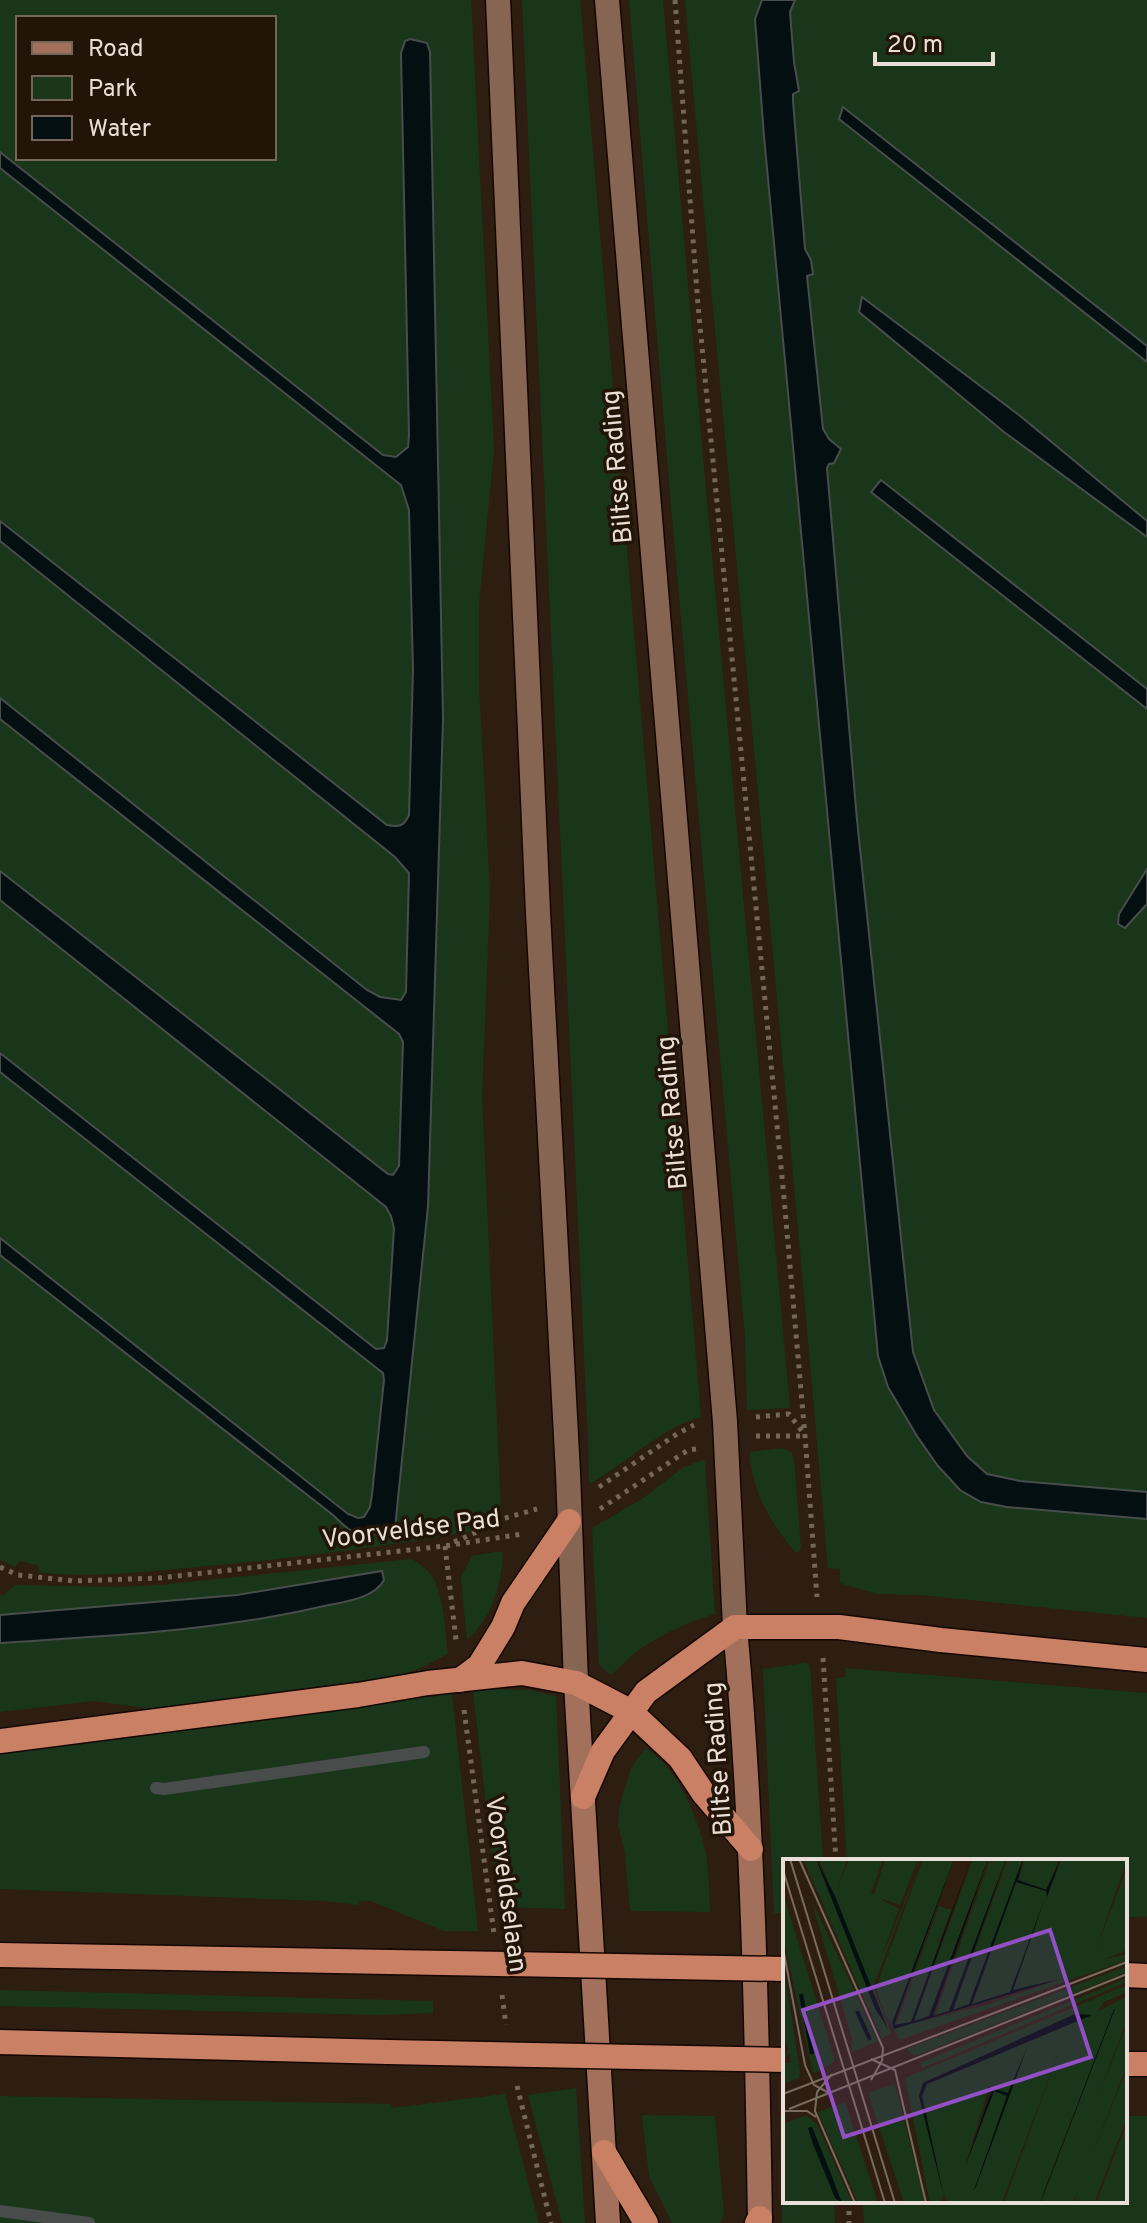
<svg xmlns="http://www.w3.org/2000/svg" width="1147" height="2223" viewBox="0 0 1147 2223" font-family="Overpass,sans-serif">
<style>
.green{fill:#1a361a;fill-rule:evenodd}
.water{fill:#030f10;stroke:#484d4c;stroke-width:2}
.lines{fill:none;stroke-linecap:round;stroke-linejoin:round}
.stream{stroke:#484d4c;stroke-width:12}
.secondary-casing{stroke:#150701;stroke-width:27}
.primary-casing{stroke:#150701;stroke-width:27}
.highway-casing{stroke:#150701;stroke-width:27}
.path{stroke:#74665b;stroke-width:5;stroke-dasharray:4 6;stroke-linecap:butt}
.secondary{stroke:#876553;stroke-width:24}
.primary{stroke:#a3705b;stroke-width:24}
.highway{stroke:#c98065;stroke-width:24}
.highway-bridge-casing{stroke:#150701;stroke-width:27;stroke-linecap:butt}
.highway-bridge{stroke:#c98065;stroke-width:24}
.labels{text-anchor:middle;stroke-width:7;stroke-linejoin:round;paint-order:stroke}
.street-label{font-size:26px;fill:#eadfd7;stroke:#231408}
.inset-river{fill:none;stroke:#030f10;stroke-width:4}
.inset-road{fill:none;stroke:#796b60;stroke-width:2}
.view{fill:#9150c4;fill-opacity:0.15;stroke:#9150c4;stroke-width:4}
.inset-edge{fill:none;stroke:#eadfd7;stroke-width:4}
</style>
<rect width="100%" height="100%" fill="#2d1e11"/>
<!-- green -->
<path class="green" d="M0 0H471L494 450 479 604V684L490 893 482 1097 501 1511 473 1515 474 1531C386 1546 297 1558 207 1566 152 1571 97 1578 42 1573L39 1572 38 1565 20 1561 15 1567 0 1560V1255L333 1515 346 1529 395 1528 428 1206 443 719 437 466 409 435C407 454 402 457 384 455L0 152ZM18 18H274V158H18Z
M522 0H580L701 1417C658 1429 628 1463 589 1484L588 1440Z
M629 0H663L707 502 790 1408 747 1410 745 1337 671 505Z
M685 0H762L755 19 779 307 878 1356 888 1387 917 1436 938 1466 1007 1507 1147 1519V1618L921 1595 877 1594 840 1583V1569L828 1568C783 1045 732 523 685 0Z
M795 0H1147V346L844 108 839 119 1147 362V521L1019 415 862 298 859 312 1004 432 1147 537V689L882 480 871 492 1147 709V869L1119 914 1125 927 1147 904V1492L1020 1481 987 1474 967 1456 934 1410 913 1352 857 820 827 468 829 464 834 463 841 449 829 439 823 429 807 275 812 274 811 260 805 249 793 101V94L799 91 794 62 790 12Z
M0 168 402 485 409 510 413 670 409 815C404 827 398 827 387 825L0 521Z
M0 541 395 857 409 873 406 992 401 1000 380 997 367 990 0 698Z
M0 719 399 1034 403 1043 399 1166 393 1175 388 1174 0 871Z
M0 900 386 1208 391 1216 394 1228 387 1340 384 1348 376 1349 0 1053Z
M0 1072 383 1373 384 1380 372 1494 370 1507 364 1517 359 1518 348 1514 0 1238Z
M782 1448 792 1453 794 1459 801 1548 798 1552H795C771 1523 751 1491 750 1452Z
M703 1460 705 1462 715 1614C688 1622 663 1633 639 1650 629 1657 620 1669 610 1675L599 1665 592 1528 642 1499 684 1467Z
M494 1552H502L503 1556C500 1589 492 1617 467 1640L461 1577 472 1556Z
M412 1559C420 1564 427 1569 432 1576 444 1594 445 1632 448 1654L421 1668 396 1676 151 1709 95 1701 0 1712V1643L176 1631 381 1571 237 1595 0 1615V1594L2 1596 15 1585 118 1587 159 1585Z
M805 1663 810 1665 823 1861H785V1913H774L763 1669Z
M845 1668 1147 1693V1917H1125V1861H847L836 1678 846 1677Z
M494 1689 530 1690 556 1696 565 1909 498 1907 473 1692Z
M452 1694 478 1931H444L371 1901H359L360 1905 324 1901 0 1889V1751Z
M645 1748C677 1767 696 1814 705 1849 709 1869 709 1891 710 1912L630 1911 625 1853 618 1824 620 1804 631 1768Z
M0 1990 433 2001V2013L382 2015 0 2006Z
M576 2088 585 2223H562L528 2095Z
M505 2094 539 2223H0V2096L391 2104 392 2108Z
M642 2115 715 2116 724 2214 720 2223H672L649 2176Z
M780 2116H785V2201H834L835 2223H782Z
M1125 2116H1147V2223H864L863 2201H1125Z"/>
<!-- water -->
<path class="water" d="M762 0H795L790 12 794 62 799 91 793 94V101L805 249 811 260 813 274 807 276 823 429 829 439 841 449 834 463 829 464 827 468 857 820 913 1352 934 1410 967 1456 987 1474 1020 1481 1147 1492V1519L1007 1507 981 1502 960 1490 938 1466 917 1436 888 1387 878 1356 764 136 755 19Z
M410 39 427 43 430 52 443 719 428 1206 395 1528C388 1533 384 1534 376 1534 354 1536 348 1530 333 1515L0 1255V1238L348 1514 358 1518 364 1517 370 1507 372 1494 384 1380 383 1373 0 1072V1053L376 1349 384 1348 387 1340 394 1228 391 1216 386 1207 0 900V871L388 1174 393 1175 399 1166 403 1042 399 1034 0 719V698L367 990 380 997 401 1000 406 992 409 873 395 857 0 541V521L387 825C398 827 404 827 409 815L413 670 409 510 401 485 0 168V152L383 455 396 457 408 447 409 435 401 53 405 41Z
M843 107 1147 346V362L839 119Z
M862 297 1019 415 1147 521V537L1004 432 859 312Z
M881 480 1147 689V709L871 492Z
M1147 869V904L1125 928 1118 924 1119 914Z
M382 1571 384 1580C374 1599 342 1602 324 1606 217 1631 109 1636 0 1643V1615L237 1595Z"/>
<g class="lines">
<!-- stream -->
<path class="stream" d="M156 1788 164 1789 424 1752
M0 2211 89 2223"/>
<defs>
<path id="secondary" d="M498 0 538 913 568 1473 576 1683
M607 0 725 1422 735 1627"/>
<path id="primary" d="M735 1627C753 1825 757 2024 760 2223
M576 1683 608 2223"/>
<path id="highway" d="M460 1680 479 1666 503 1627 513 1603 569 1521
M0 1741 358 1695 428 1683 522 1673 576 1683 630 1711 680 1758 704 1794 751 1849
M583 1797 603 1751 646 1692 735 1627H839L941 1640 1147 1660
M0 1955 390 1962
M1125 1975 1147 1976
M0 2042 388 2052
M1125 2064H1147
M604 2152 646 2223
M757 2223 760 2218"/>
</defs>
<!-- secondary casing -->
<use href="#secondary" class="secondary-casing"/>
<!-- primary casing -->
<use href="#primary" class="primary-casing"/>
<!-- highway casing -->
<use href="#highway" class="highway-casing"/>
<!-- path -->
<path class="path" d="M675 0 698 305 784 1198 805 1436 817 1597
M756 1417 789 1414 804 1434
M756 1436H805
M599 1487 677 1434 694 1425
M600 1509 688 1450 696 1449
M454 1542 477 1532 481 1522 502 1519 537 1509
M445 1546 456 1640
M0 1567 18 1575 74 1581 159 1578 445 1546 522 1534
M823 1658 836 1861
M464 1710 494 1934
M502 1995 506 2025
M517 2086 551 2223
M849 2201V2223"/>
<!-- secondary -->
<use href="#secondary" class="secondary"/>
<!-- primary -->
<use href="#primary" class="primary"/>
<!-- highway -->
<use href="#highway" class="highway"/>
<defs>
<path id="highway-bridge" d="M390 1962 785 1969
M388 2052 785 2060"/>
</defs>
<!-- highway-bridge casing -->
<use href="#highway-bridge" class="highway-bridge-casing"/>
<!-- highway-bridge -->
<use href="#highway-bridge" class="highway-bridge"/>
</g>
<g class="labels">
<!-- street labels -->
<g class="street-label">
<text transform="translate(616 467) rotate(-95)" y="9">Biltse Rading</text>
<text transform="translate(671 1113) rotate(-95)" y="9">Biltse Rading</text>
<text transform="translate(411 1528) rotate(-7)" y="9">Voorveldse Pad</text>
<text transform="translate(717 1759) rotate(-94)" y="9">Biltse Rading</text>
<text transform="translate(507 1884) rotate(82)" y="9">Voorveldselaan</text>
</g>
</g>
<!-- overview -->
<g transform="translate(783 1859)">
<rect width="344" height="344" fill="#2d1e11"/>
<path d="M20 0H33L92 149 105 170 36 0H64L54 31 66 0H100L88 34 91 36 102 0H135L117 46 94 38 116 50 96 105 139 0 90 128 108 173 99 180ZM140 0H171L110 169 203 146 277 120 230 131 261 42 227 133 189 145 233 23 263 32V38L278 0H344L312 93 344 9V91L320 101 344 95V101L117 181 102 155 93 129ZM190 0H205L146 157 131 162ZM207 0H223L166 152 152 157ZM225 0H240L186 145 170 151ZM242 0H276L264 31 235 21ZM0 34 52 202 30 215 0 77ZM28 40 95 182 69 193V180ZM156 47 168 51 157 81 152 80 157 83 128 163 113 166ZM0 102 17 212 16 219 0 225V205L8 203 7 194 0 200 5 191 0 174ZM344 107V113L132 197 123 190ZM344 119V123L139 209 137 204ZM344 126V133L321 143 314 153 344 137V161L314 240 344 165V207L305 305 344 210V259L311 344H292L295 333 290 344H258L332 150 257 344H221L285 168 219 344H165L161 335 157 344H147L122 219ZM292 155 309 156 144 225 139 237 160 333 136 237 140 224ZM245 186 192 330 224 236 211 231 182 308 206 228 225 234ZM112 225 142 344H121L85 234ZM62 243 95 344H75L35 253ZM23 256 34 265 69 344H0V265ZM344 263V344H313L327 308Z" fill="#1a361a" fill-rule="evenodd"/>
<path d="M33 0 52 37 105 170 92 149ZM171 0 111 166 128 163 188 0 131 162 146 157 205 0 150 157 166 152 223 0 170 151 186 145 240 0 235 21 263 31 278 0 264 38 263 32 233 23 189 145 227 133 261 42 230 131 277 120 111 170 109 164ZM331 150H332L257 344 260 335ZM292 155 309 156 144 225 139 237 160 334 136 237 140 224ZM245 186 192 330 191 331 224 237 211 232 182 308 208 233 204 228 225 234ZM29 268 48 315 59 344 52 339 30 285 25 269Z" fill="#030f10"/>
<path class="inset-river" d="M18 135 29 195M74 152 87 181"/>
<path class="inset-road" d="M7 0 112 344M16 0 100 189 99 202 88 221M0 11 102 344M0 89 22 206 31 226 48 235M88 200 112 211 143 344M49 215 34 233 32 252 72 344M0 235 344 103M6 250 344 115M1 252H24L33 258"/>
<path class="view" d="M267 71 308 198 61 278 20 151Z"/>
<rect width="344" height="344" class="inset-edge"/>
</g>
<!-- legend -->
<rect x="16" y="16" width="260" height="144" fill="#231408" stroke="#73655b" stroke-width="2"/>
<rect x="32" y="42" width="40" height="12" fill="#a3705b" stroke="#73655b" stroke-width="2"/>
<text x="88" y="56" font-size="24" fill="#eadfd7">Road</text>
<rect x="32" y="76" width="40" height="24" fill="#1a361a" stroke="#73655b" stroke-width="2"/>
<text x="88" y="96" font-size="24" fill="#eadfd7">Park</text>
<rect x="32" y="116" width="40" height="24" fill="#030f10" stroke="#73655b" stroke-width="2"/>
<text x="88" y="136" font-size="24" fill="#eadfd7">Water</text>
<!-- scale -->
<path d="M875 52v12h118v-12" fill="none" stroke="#eadfd7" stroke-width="4"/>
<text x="887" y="52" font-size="24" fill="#eadfd7" stroke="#231408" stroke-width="6" paint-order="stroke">20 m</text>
</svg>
